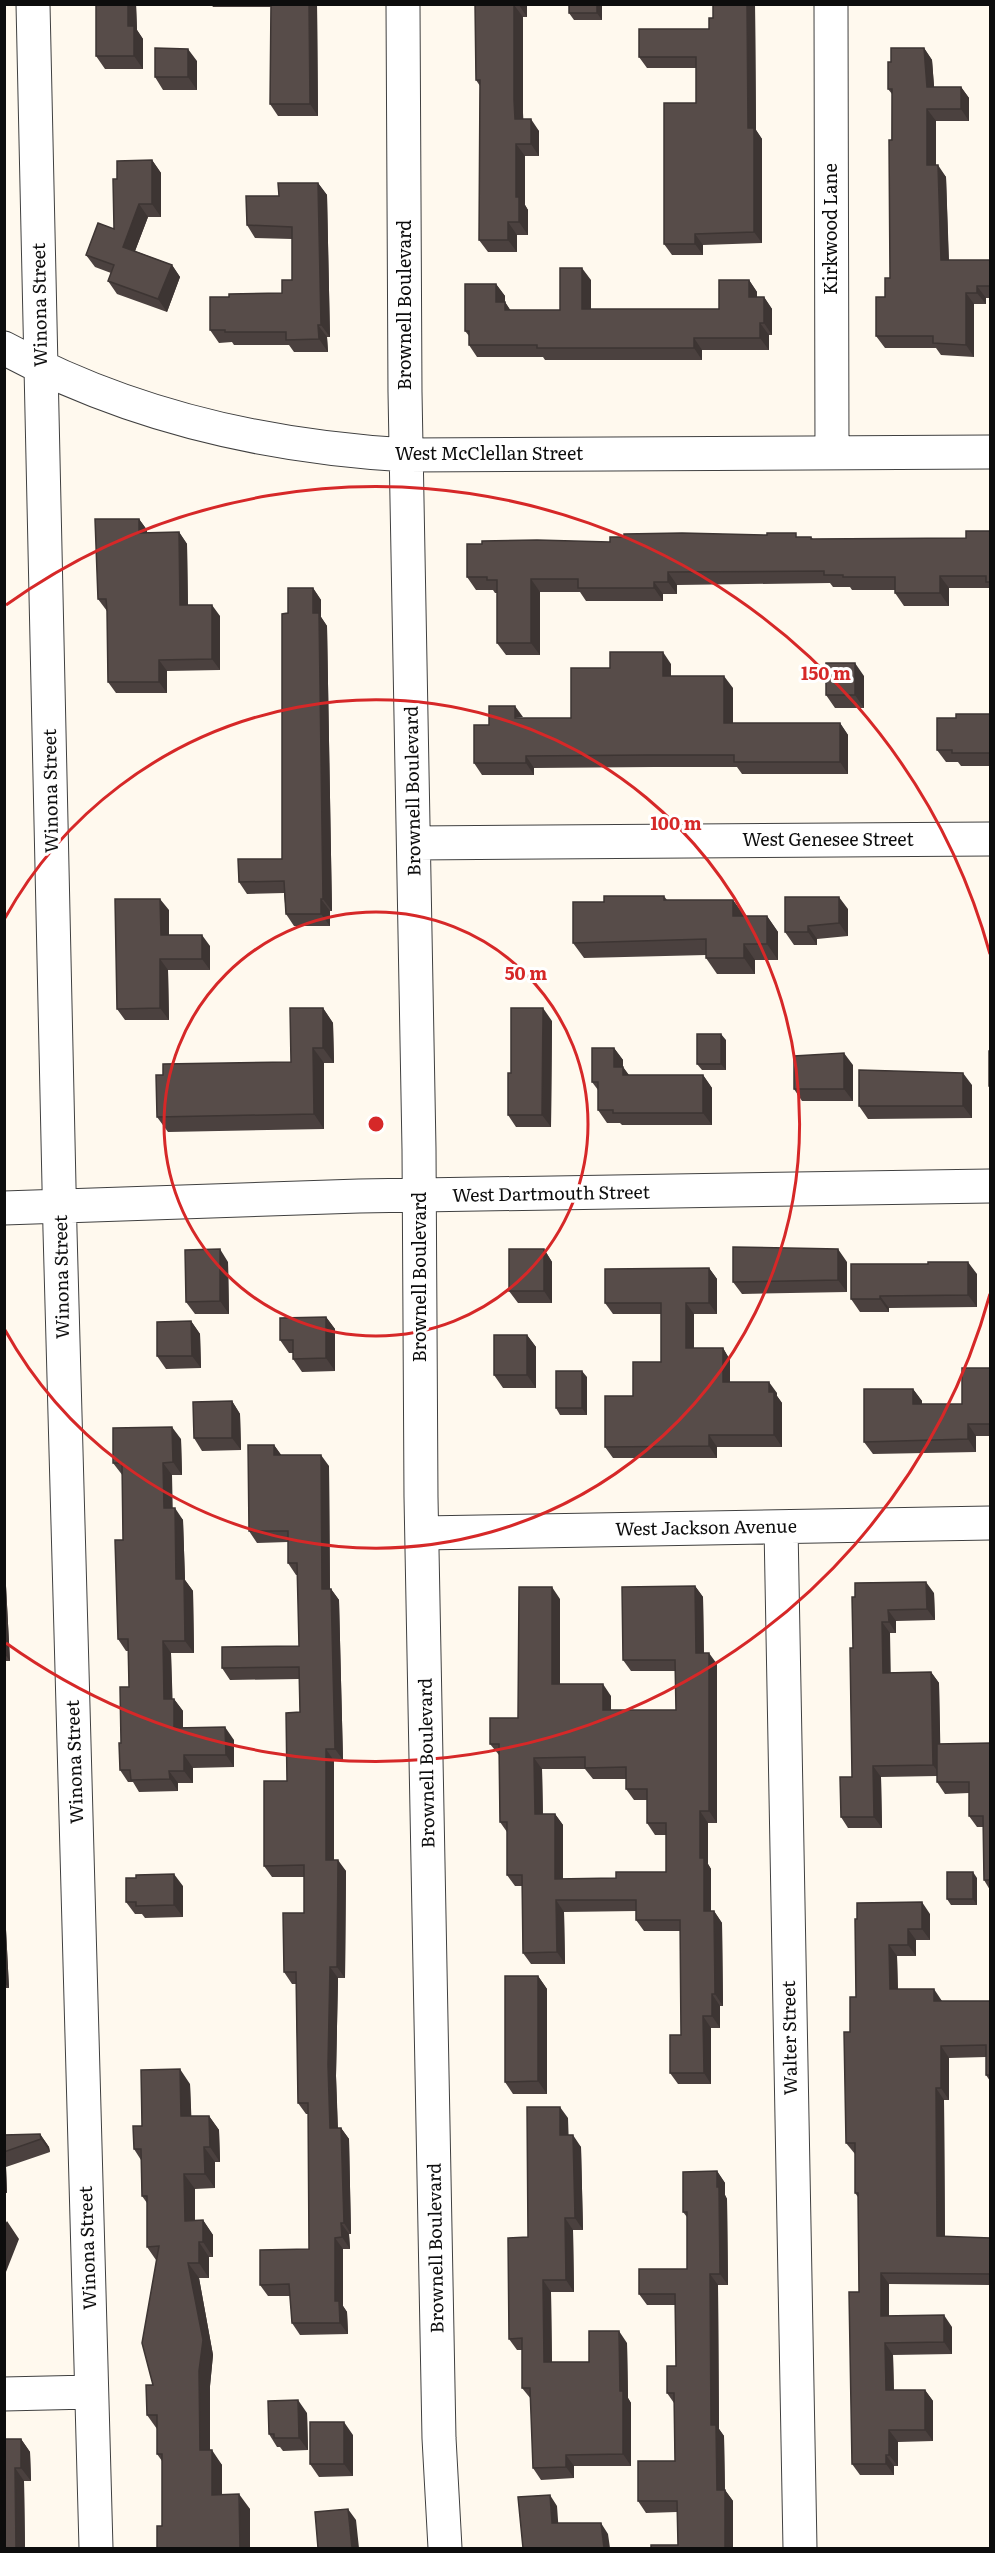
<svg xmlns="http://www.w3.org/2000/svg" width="995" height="2553" viewBox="0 0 995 2553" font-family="Literata,serif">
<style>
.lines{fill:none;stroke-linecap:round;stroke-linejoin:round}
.minor-casing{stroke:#404040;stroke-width:35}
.minor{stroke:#fff;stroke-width:33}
.wall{fill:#4b413f;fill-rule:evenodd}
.shaded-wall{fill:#3d3533}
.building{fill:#574c49;stroke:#3d3533;stroke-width:1.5;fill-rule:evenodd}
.ring{fill:none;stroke:#d62828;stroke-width:3}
.labels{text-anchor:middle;stroke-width:6;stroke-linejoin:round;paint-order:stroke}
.street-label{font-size:18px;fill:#0d0d0d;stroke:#fff}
.centre{fill:#d62828;stroke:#fff;stroke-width:3}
.ring-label{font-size:18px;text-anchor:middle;font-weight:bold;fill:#d62828;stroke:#fff;stroke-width:6;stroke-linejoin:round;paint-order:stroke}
</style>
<rect width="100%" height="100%" fill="#fff9ee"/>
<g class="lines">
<defs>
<path id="minor" d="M33 4 60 1231 96 2548
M403 4 405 392 419 1149 421 1497 439 2438 445 2548
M831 4 832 453
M4 348C129 416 266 447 407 455L990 452
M414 843 990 839
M4 1208 359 1196 990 1186
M781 1527 800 2548
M422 1533 990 1523
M4 2394 91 2392"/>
</defs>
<!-- minor casing -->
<use href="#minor" class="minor-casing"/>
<!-- minor -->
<use href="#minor" class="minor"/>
</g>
<!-- wall -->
<path class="wall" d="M96 4H136L137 30 143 39V69H105L96 56Z
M211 4H317L318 116H278L270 104 271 7H213Z
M475 4H527V17H523V119L539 131V156H525V205L528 210V235H517V252H488L479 240 480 86 476 80Z
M602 4V20H574L569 13Z
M755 4 756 130 762 139V243L703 245V255H672L664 244 696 103V68H647L639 57 709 29 713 18Z
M924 48 932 60 934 87H961L969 98V121H936V165L946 177 949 260H990V298H986V304H974V357L941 355 936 348H885L876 336 890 278 892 94 888 89 891 62Z
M197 61V90H163L155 77Z
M152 160 161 173V217H148L135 251 172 265 180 277 167 312 117 294 108 281 111 273 95 267 86 255 114 229 117 179Z
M318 183 327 195 330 337H327L328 352H294L289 345H234L232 342 219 343 210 330 229 297 282 293 292 280V239L255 238 247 225 279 196Z
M591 280V309H719L749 280 757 292V297H764L772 309V335H769V350H702V360H545L543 357H477L469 345V336L465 331 496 284 505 296V302L510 310H560Z
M139 519 147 530V533L179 532 187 544 188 605 220 616V670L167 671V693H116L108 682 107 611 98 599Z
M990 531V589V588H949V606H904L895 593V590H852L850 587H833L830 583 677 585V594H663V601H586L580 592H540V655H506L497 643V593H495L493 590H476L467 577 610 542 799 537H811L813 539 966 538Z
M313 588 321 600V617L327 626 332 911H330V926H294L286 914 284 893 247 894 239 882 282 859 288 613Z
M671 664V676L733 688V723H840L848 735V774H742L737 767H654L534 768V775H482L474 763 489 725 571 718 610 668Z
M864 676V708H835L826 695Z
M990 714V766H961L958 762H946L937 750 956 718Z
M664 896 667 900H733L744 916H767L778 932V960H755V974H717L706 958V955L584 958 573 943 604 902Z
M848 909V936L817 939V945H794L785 932Z
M169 910V935L210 946V970H168L169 1020H125L117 1009Z
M323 1008 333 1023 334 1063H324V1129L168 1132 157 1117 163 1075 291 1062Z
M552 1021 551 1127H516L508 1115 511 1073Z
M726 1040V1070H702L697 1064Z
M614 1048 623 1060V1067L629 1075H703L712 1088V1125H622L620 1123H607L598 1110V1090L592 1082Z
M853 1065V1101H802L794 1089Z
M972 1085V1118L868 1119 859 1106Z
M544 1249 552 1262V1303H518L509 1291Z
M228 1262 229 1314H195L186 1302Z
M847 1262V1292L742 1294 733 1282Z
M928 1264 977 1274V1307L889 1308V1312H860L851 1299Z
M709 1268 717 1279V1314H694V1348H723L730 1360V1382L777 1393V1396L782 1403V1447H717V1458H613L605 1447 633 1396 661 1362V1314H613L605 1303Z
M326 1317 335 1329V1371L302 1372 293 1359V1353H289L280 1340Z
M191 1321 200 1334 201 1368 166 1369 157 1356Z
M527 1335 536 1347V1388H503L494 1375Z
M990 1368V1436H976V1452L873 1454 864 1442 913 1389 922 1401V1404H962Z
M587 1377V1415H560L556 1408Z
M232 1401 240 1414 241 1450 202 1451 194 1438Z
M181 1439 182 1475H172V1508L183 1520 185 1580 193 1591 194 1653H171L172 1699H174L183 1711V1728L234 1740V1767L193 1768V1783H178V1791L139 1792 133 1782H128L120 1770 121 1743 129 1687 128 1651H126L118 1639 123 1540V1476L113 1463Z
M274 1445 281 1455 329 1466 330 1589H331L339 1600 343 1760 334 1761V1860L346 1871 345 1978H338L336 2076 338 2128H341L349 2139 351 2234H349L350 2249H343V2306L347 2312 348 2334 300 2335 292 2323 290 2296H268L260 2285 309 2249 308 2114H306L298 2103 296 1984H292L284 1972 304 1913V1877H272L264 1866 287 1781 300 1712 299 1679 230 1680 222 1668 299 1646 298 1575H296L288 1563V1542L257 1543 249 1531Z
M4 1584 6 1586 10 1661H4Z
M695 1586 703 1597 704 1653 717 1664V1823H708V1864L711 1869V1911H714L722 1923 723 2006H720V2028H711V2084H678L670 2073 681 2035 680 1931H644L636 1920V1911L564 1912 565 1964H531L523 1953 522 1886H515L507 1875V1832L500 1822 499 1755 490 1744 518 1718 560 1599V1684L611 1696V1710H676L675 1671H631L623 1660ZM542 1769H585L593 1779H626V1789L634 1800H647V1823L655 1835H666V1872L616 1878 563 1879V1825L555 1814H543Z
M934 1593 935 1620 896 1621V1633H890V1673L931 1672 939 1683 940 1744 990 1743V1890L984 1880 983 1827H977L969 1816V1793L945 1794 937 1782V1776L881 1777 882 1828H848L841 1817 852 1777 853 1648 852 1597Z
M977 1878V1905H951L947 1899Z
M183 1886V1917L145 1918 142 1914H135L126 1902Z
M4 1891 9 1988H4Z
M930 1914V1940H916V1956H897L898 1989 942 2001H990V2081L986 2075V2057L949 2058V2100H944L945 2237 990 2238V2285L889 2284V2316L952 2327V2354L893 2355 894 2390H925L933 2401V2441L898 2442V2466H894V2475H860L852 2464 859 2292 858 2197 855 2193V2154L846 2143 850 2032 856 1997 855 1919Z
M538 1976 547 1989V2094H513L505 2082Z
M190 2084 191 2116H209L219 2130 220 2162H215V2188L195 2189V2220H203L213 2235V2257H209V2278H199L213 2355 210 2386V2450L222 2465V2494L250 2509V2548H157L162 2526V2461L157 2454V2429L147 2415 153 2385 156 2260 147 2247V2203L142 2196 141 2160 134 2149 142 2126Z
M568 2118V2135L581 2147 583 2230H573L574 2292H551L552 2362H589L627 2343 628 2398 631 2403V2466H574V2478L541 2480 533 2468 531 2399 522 2388V2350H517L509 2339 528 2237Z
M40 2134 49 2147 50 2152 6 2167 7 2193H4V2135Z
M717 2171 725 2183V2195L727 2199 728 2285H718L719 2429 724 2436 725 2490 733 2501 678 2545 677 2512 646 2513 638 2501 675 2461 674 2403 667 2393 676 2366 675 2305H647L639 2294 687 2269V2217L683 2212Z
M307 2413 308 2450 283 2451 280 2447H277L269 2434Z
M353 2435V2476L319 2477 310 2464Z
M4 2439H21L30 2452 31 2481H24L25 2548H4Z"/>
<!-- shaded-wall -->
<path class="shaded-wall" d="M128 4H136L137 30 143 39V69L134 56 128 26Z
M309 4H317L318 116 310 104Z
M527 4V17L519 5Z
M597 4H602V20L597 13Z
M747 4H755L756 130 762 139V243L754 232 748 128Z
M514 5 523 17V113L524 131 515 119 514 100Z
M924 48 932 60 935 98 927 87Z
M188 49 197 61V90L188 77Z
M961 87 969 98V121L961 109Z
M927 109 936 121V177L927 165Z
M531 119 539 131V156L531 144Z
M516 144 525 156V205L528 210V235L519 222 516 197Z
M152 160 161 173V217L152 204Z
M938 165 946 177 949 271 941 260Z
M318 183 327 195 330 337 321 325Z
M139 204 148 217 132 259 123 247Z
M508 222 517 235V252L508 240Z
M695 234 703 245V255L695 244Z
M172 265 180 277 167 312 158 299Z
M582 268 591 280V321L582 309Z
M749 280 757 292V309L749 297Z
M496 284 505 296V302L513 314V322L496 302Z
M977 286 986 298V304L977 293Z
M966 293 974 304V357L966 345Z
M764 297 772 309V335L764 323Z
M760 323 769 335V350L760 338Z
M318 325 327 337 328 352 319 339Z
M694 338 702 350V360L694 348Z
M139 519 147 530V545L139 533Z
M179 532 187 544 188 616 180 605Z
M668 572 677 585V594L668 582Z
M940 576 949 588V606L940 593Z
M531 579 540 592V655L531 643Z
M654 582 663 594V601L654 588Z
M313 588 321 600V617L327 626 332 911 323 899Z
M212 605 220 616V670L212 659Z
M663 652 671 664V688L663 676Z
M159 660 167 671V693L159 682Z
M855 663 864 676V708L855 695Z
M724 676 733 688V735L724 723Z
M515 706 523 717 515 718Z
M840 723 848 735V774L840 762Z
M526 756 534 768V775L526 763Z
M839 897 848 909V936L839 923Z
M160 899 169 910V946L161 935Z
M321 899 330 911V926L321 914Z
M733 900 744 915V932L733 916Z
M767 916 778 932V960L767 944Z
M808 926 817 939V945L808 932Z
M202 935 210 946V970L202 959Z
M744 944 755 960V974L744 958Z
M160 959 168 970 169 1020 160 1008Z
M323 1008 333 1023 334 1063 323 1048Z
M543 1008 552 1021 551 1127 542 1115Z
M721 1034 726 1040V1070L721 1064Z
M313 1048 324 1063V1129L314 1114Z
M614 1048 623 1060V1080L614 1067Z
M844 1053 853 1065V1101L844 1089Z
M623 1067 632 1080 623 1075Z
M963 1073 972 1085V1118L963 1106Z
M703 1075 712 1088V1125L703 1113Z
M220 1249 228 1262 229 1314 220 1301Z
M544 1249 552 1262V1303L544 1291Z
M838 1249 847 1262V1292L838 1280Z
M968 1262 977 1274V1307L968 1295Z
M709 1268 717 1279V1314L709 1303Z
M880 1296 889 1308V1312L880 1299Z
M686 1303 694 1314V1360L686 1348Z
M326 1317 335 1329V1371L326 1358Z
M191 1321 200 1334 201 1368 192 1356Z
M527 1335 536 1347V1388L527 1375Z
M723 1348 730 1360V1393L723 1382Z
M582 1371 587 1377V1415L582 1408Z
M769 1382 777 1393V1396L782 1403V1447L774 1435 769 1392Z
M913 1389 922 1401V1417L913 1404Z
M232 1401 240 1414 241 1450 232 1438Z
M968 1424 976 1436V1452L968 1439Z
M172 1427 181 1439 182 1475 173 1462Z
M709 1435 717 1447V1458L709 1446Z
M274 1445 282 1456 274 1455Z
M321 1455 329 1466 330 1600 322 1589Z
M163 1463 172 1475 173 1520 164 1508Z
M175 1508 183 1520 185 1580 193 1591 194 1653 185 1641 176 1579Z
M926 1582 934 1593 935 1620 927 1609Z
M4 1584 6 1586 10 1661 4 1653Z
M695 1586 703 1597 704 1664 696 1653Z
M552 1587 560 1599V1696L552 1684Z
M331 1589 339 1600 343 1760 335 1749Z
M888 1610 896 1621V1633L889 1622Z
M882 1622 890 1633 891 1684 883 1673Z
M163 1641 171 1653 173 1711 164 1699Z
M709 1653 717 1664V1823L709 1811Z
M931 1672 939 1683 941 1776 933 1765Z
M603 1684 611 1696V1721L603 1710Z
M174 1699 183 1711V1740L174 1728Z
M225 1727 234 1740V1767L226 1755Z
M326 1749 334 1761V1871L326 1860Z
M184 1755 193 1768V1783L184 1771Z
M534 1758 542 1769 543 1825 535 1814Z
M873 1766 881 1777 882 1828 874 1817Z
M169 1771 178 1783V1791L170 1779Z
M700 1811 708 1823V1864L711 1869V1923L704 1911 700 1858Z
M555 1814 563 1825V1890L555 1879Z
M338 1860 346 1871 345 1978 337 1967Z
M973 1872 977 1878V1905L973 1899Z
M174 1874 183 1886V1917L174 1905Z
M4 1891 9 1988 4 1982Z
M556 1900 564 1912 565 1964 557 1952Z
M922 1902 930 1914V1940L922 1929Z
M714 1911 722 1923 723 2006 715 1994Z
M908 1929 916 1940V1956L908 1945Z
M889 1945 897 1956 898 2001 890 1989Z
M330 1967 338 1978 336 2076 338 2139 330 2128 328 2065Z
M538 1976 547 1989V2094L538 2081Z
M934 1989 942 2001H934Z
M712 1994 720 2006V2028L712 2016Z
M703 2016 711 2028V2084L704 2073Z
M941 2046 949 2058V2100L941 2088Z
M180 2069 190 2084 192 2131 181 2116Z
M936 2088 944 2100 945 2248 937 2236Z
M560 2107 568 2118 569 2147 560 2135Z
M209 2116 219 2130 220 2162 210 2147Z
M341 2128 349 2139 351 2234 344 2223Z
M40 2134 49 2147 50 2152 41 2139Z
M573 2135 581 2147 583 2230 575 2218Z
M204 2147 215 2162V2188L205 2174Z
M4 2164 6 2167 7 2193 4 2190Z
M717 2171 725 2183V2195L727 2199 728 2285 720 2274Z
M184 2174 195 2189V2236L185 2221Z
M565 2218 573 2230 574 2292 566 2280Z
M203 2220 213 2235V2257L203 2242Z
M7 2221 19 2239 4 2277V2226Z
M341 2223 349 2234 350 2249 342 2237Z
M335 2238 343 2249V2306L347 2312 348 2334 340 2323 335 2301Z
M199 2242 209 2257V2278L199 2263Z
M188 2263 199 2278 213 2355 210 2386V2465L200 2450Z
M881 2273 889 2284V2328L881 2316Z
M710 2274 718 2285 719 2429 724 2436 725 2501 717 2490 711 2425Z
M543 2280 551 2292 552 2374 544 2362Z
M944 2315 952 2327V2354L944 2342Z
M619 2331 627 2343 628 2398 631 2403V2466L623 2454 620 2391Z
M885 2343 893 2355 894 2401 886 2390Z
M925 2390 933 2401V2441L925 2430Z
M298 2400 307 2413 308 2450 299 2438Z
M344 2422 353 2435V2476L344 2464Z
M889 2430 898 2442V2466L889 2455Z
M21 2439 30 2452 31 2481 21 2468Z
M212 2450 222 2465V2510L212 2495Z
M566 2455 574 2466V2478L566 2467Z
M886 2455 894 2466V2475L886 2464Z
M15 2468 24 2481 25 2548H16Z
M725 2490 733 2501V2548H725Z
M239 2494 250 2509V2548H240Z
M550 2495 557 2506 559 2534 552 2523Z
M348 2509 356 2520 359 2548H352Z
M601 2523 608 2534 610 2548H604Z"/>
<!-- building -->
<path class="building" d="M96 4H128V26H134V56H96Z
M271 4H309L310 104H270Z
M475 4H519L514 5V100L515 119H531V144H516V197H519V222H508V240H479L480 80H476Z
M569 4H597V13H569Z
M713 4H747L748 128H754V232L695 234V244H664V103H696V57H639V29H709V18H713Z
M155 48 188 49V77H155Z
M891 48H924L927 87H961V109H927V165H938L941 260H990V286H977V293H966V345L933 343V336H876V297H885V278H890L889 140H892V89H888V62H891Z
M152 160V204H139L123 247 172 265 158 299 108 281 114 265 86 255 98 223 114 229 113 179H117V161Z
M278 183H318L321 325H318L319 339 286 340V332H225V330H210V297H229V294L282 293V280H292V227L247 225 246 196H279Z
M560 268H582V309H719V280H749V297H764V323H760V338H694V348H537V345H469V331H465V284H496V302H505V310H560Z
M95 519H139V533L179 532 180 605H212V659L159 660V682H108L107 611 106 599H98Z
M966 531H990V582H986V576H940V593H895V577H843V575H824V571L668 572V582H654V588H578V579H531V643H497V580H487V577H467V544H482V541L537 540 610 542V537H624V534L682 533 767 535V533H796V537H811V539L966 538Z
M288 588H313V613H319L323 899H321V914H286L284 881 239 882 238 859H282V614L288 613Z
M610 652H663V676H724V723H840V762H734V755H646L526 756V763H474V725H489V706H515V718H571V668H610Z
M826 663H855V695H826Z
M956 714H990V753H952V750H937V718H956Z
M604 896H664V900H733V916H767V944H744V958H706V939L573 943V902H604Z
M785 897H839V923L808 926V932H785Z
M115 899H160L161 935H202V959H160V1008L117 1009Z
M290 1008H323V1048H313L314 1114 157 1117 156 1075H163V1064L291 1062Z
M511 1008H543L542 1115H508V1073H511Z
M697 1034H721V1064H697Z
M592 1048H614V1067H623V1075H703V1113H613V1110H598V1082H592Z
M989 1051H990V1086H989Z
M844 1053V1089H794V1056Z
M859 1070 963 1073V1106H859Z
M733 1247 838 1249V1280L733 1282Z
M220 1249V1301L186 1302 185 1250Z
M509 1249H544V1291H509Z
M928 1262H968V1295L880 1296V1299H851V1264H928Z
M709 1268V1303H686V1348H723V1382H769V1392H774V1435H709V1446L605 1447V1396H633V1362H661V1303H605V1269Z
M326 1317V1358L293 1359V1340H280V1318Z
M191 1321 192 1356H157V1322Z
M494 1335H527V1375H494Z
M962 1368H990V1424H968V1439L864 1442V1389H913V1404H962Z
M556 1371H582V1408H556Z
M232 1401V1438H194L193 1402Z
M172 1427 173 1462 163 1463 164 1508H175L176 1579H184L185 1641H163L164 1699H174V1728L225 1727 226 1755H184V1771H169L170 1779 131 1780 130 1770H120L119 1743H121L120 1687H129L128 1639H118L115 1540H123L122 1463H113V1428Z
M248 1445H274V1455H321L322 1589H331L335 1749H326V1860H338L337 1967H330L328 2065 330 2128H341L344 2223H341L342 2237 335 2238V2301H339L340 2323H292L289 2284 260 2285V2250L309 2249 308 2103H298L296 1972H284L283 1913H304V1865L264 1866V1781H287L286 1713 300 1712 299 1667 222 1668V1647L299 1646 297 1563H288V1531H249Z
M926 1582 927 1609 888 1610 889 1622H882L883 1673 931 1672 933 1765 873 1766 874 1817H841L840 1777H852L850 1648H853L852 1597H855V1583Z
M695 1586 696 1653H709V1811H700V1858H704V1911H714L715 1994H712V2016H703L704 2073H670V2035H681L680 1920H636V1900H556L557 1952 523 1953 522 1875H507V1822H500L499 1744H490V1718H518L519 1587H552V1684H603V1710H676L675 1660H623L622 1587ZM585 1757V1768L626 1767V1789H647V1823H666V1872H616V1878L555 1879V1814H535L534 1758Z
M990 1743V1880H984L983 1816H969V1782H937V1744Z
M947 1872H973V1899H947Z
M174 1874V1905L136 1906V1902H126V1878H136V1875Z
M922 1902V1929H908V1945H889L890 1989H934V2001H990V2075H986V2045L941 2046V2088H936L937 2236 990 2238V2274L881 2273V2316L944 2315V2342L885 2343 886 2390H925V2430H889V2455H886V2464H852L849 2292H859L858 2193H855V2143H846L844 2032H850V1997H856L855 1919H857V1903Z
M505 1976H538V2081L505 2082Z
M180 2069 181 2116H209L210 2147H204L205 2174H184L185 2221 203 2220V2242H199V2263H188L203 2340 199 2371 200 2450H212V2495L239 2494 240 2548H157V2526H162V2454H157V2415H147L146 2385H153L142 2343 159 2246 147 2247V2196H142L141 2149H134L133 2126H142L141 2070Z
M527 2107H560V2135H573L575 2218H565L566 2280H543L544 2362H589V2331H619L620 2391H623V2454L566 2455V2467L533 2468 530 2388H522V2338L509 2339 508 2238 528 2237Z
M40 2134 41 2139 4 2152V2135Z
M717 2171V2187H719L720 2274H710L711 2425H716L717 2490H725V2548H651V2545H678L677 2501H638V2461H675L674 2393H667V2366H676L675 2294H639V2269H687V2212H683V2172Z
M298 2400 299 2438H274V2434H269L268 2401Z
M310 2422H344V2464H310Z
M4 2439H21V2468H15L16 2548H4Z
M550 2495 552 2523H601L604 2548H523L518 2497Z
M348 2509 352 2548H318L315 2512Z"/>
<!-- distance rings -->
<g class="ring">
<circle cx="376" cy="1124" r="212"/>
<path d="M5 918A424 424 0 1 1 5 1330"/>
<path d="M990 1294A637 637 0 0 1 6 1643M6 605A637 637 0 0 1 990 954"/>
</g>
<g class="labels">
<!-- street labels -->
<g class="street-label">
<text transform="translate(831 229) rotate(-90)" y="6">Kirkwood Lane</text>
<text transform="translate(40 305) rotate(-91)" y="6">Winona Street</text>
<text transform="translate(405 305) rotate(-90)" y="6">Brownell Boulevard</text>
<text x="489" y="460">West McClellan Street</text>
<text transform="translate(51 791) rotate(-91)" y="6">Winona Street</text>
<text transform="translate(413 791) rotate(-91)" y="6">Brownell Boulevard</text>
<text x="828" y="846">West Genesee Street</text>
<text transform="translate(551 1194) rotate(-1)" y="6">West Dartmouth Street</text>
<text transform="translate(62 1277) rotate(-91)" y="6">Winona Street</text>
<text transform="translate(420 1277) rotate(-90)" y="6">Brownell Boulevard</text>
<text transform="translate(706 1528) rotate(-1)" y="6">West Jackson Avenue</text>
<text transform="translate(75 1762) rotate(-92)" y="6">Winona Street</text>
<text transform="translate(427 1763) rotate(-91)" y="6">Brownell Boulevard</text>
<text transform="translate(790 2038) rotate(-91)" y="6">Walter Street</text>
<text transform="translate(88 2248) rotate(-92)" y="6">Winona Street</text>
<text transform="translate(436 2248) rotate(-91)" y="6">Brownell Boulevard</text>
</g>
</g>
<circle cx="376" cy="1124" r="9" class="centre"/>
<g class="ring-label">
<text x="826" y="680">150 m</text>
<text x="676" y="830">100 m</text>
<text x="526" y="980">50 m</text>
</g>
<!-- border -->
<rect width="995" height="2553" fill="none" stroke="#0d0d0d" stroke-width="12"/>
</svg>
